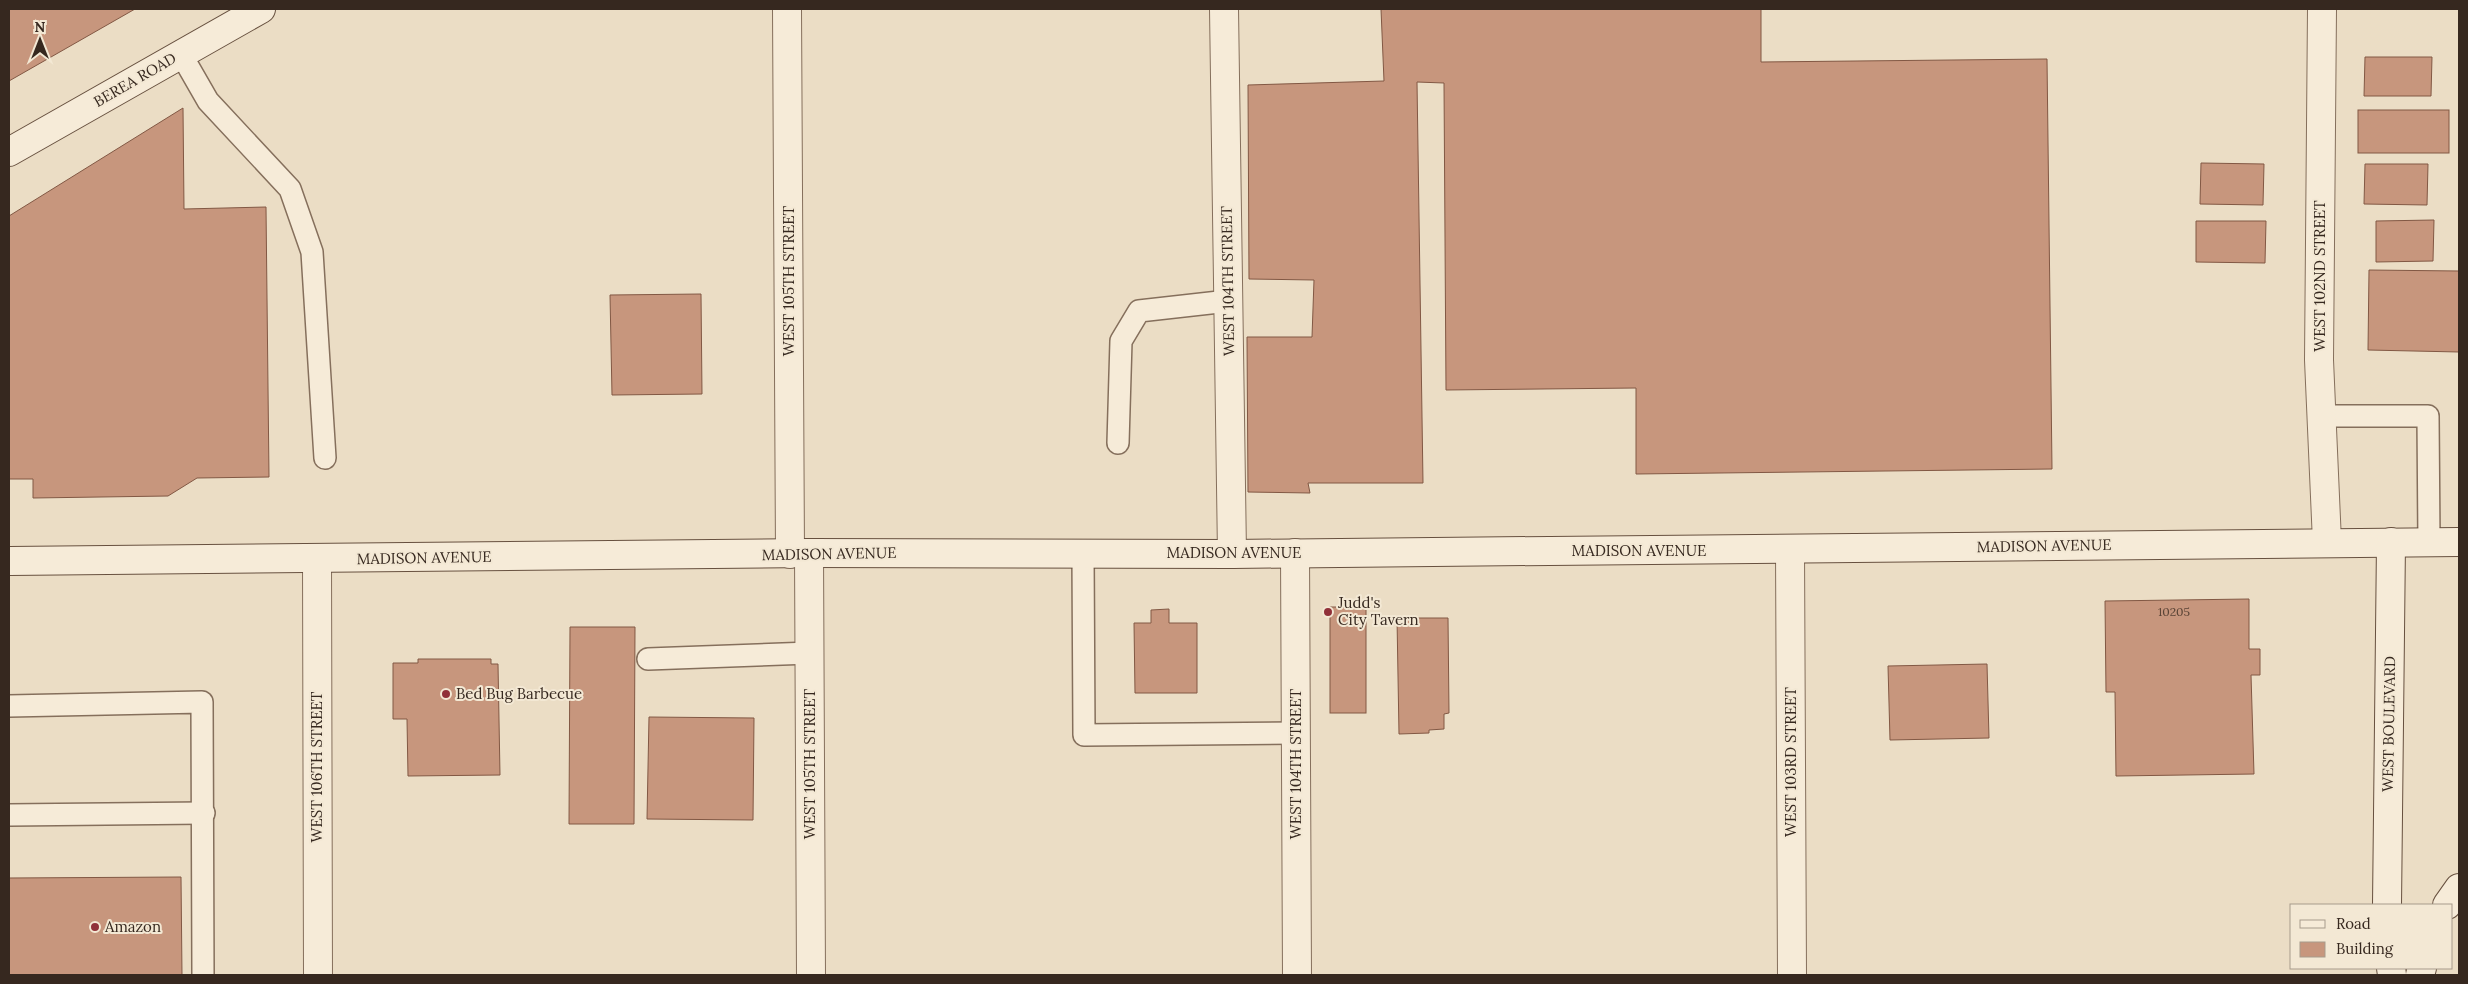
<svg xmlns="http://www.w3.org/2000/svg" width="2468" height="984" viewBox="0 0 2468 984" font-family="Lora,serif">
<style>
.building{fill:#c7967d;stroke:#825844}
.lines{fill:none;stroke-linecap:round;stroke-linejoin:round}
.lane-casing{stroke:#856f5c;stroke-width:24}
.street-casing{stroke:#856f5c;stroke-width:30}
.secondary-casing{stroke:#67503f;stroke-width:30}
.lane{stroke:#f6ebd8;stroke-width:21}
.street{stroke:#f6ebd8;stroke-width:28}
.secondary{stroke:#f6ebd8;stroke-width:28}
.poi-dot{fill:#903038;stroke:#f3e8d4;stroke-width:2}
.labels{text-anchor:middle;stroke-width:4;stroke-linejoin:round;paint-order:stroke}
.number-label{font-size:12px;fill:#5a4436}
.street-label{font-size:15px;fill:#36281f;stroke:#f3e8d4}
.poi-label{font-size:15px;fill:#36281f;stroke:#f3e8d4;text-anchor:start}
</style>
<rect width="100%" height="100%" fill="#ebddc5"/>
<g class="building">
<path d="M9,9H135L9,81Z"/>
<path d="M1381,9H1761V62L2047,59L2052,469L1636,474V388L1446,390L1444,83L1417,82L1423,483H1308L1310,493L1248,492L1247,337H1312L1314,280L1249,279L1248,85L1384,81Z"/>
<path d="M2365,57H2432L2431,96H2364Z"/>
<path d="M183,108L184,209L266,207L269,477L197,478L168,496L33,498V479H9V216Z"/>
<rect x="2358" y="110" width="91" height="43"/>
<path d="M2201,163L2264,164L2263,205L2200,204Z"/>
<path d="M2365,164H2428L2427,205L2364,204Z"/>
<path d="M2434,220L2433,261L2376,262V221Z"/>
<path d="M2196,221H2266L2265,263L2196,262Z"/>
<path d="M2369,270L2459,271V352L2368,350Z"/>
<path d="M701,294L702,394L612,395L610,295Z"/>
<path d="M2249,599V649H2260V675H2251L2254,774L2116,776L2115,692H2106L2105,601Z"/>
<rect x="1330" y="607" width="36" height="106"/>
<path d="M1169,609V623H1197V693H1135L1134,623H1151V610Z"/>
<path d="M1397,618H1448L1449,713L1444,714V729L1429,730V733L1399,734Z"/>
<path d="M570,627H635L634,824H569Z"/>
<path d="M418,659H491V664H498L500,775L408,776L407,719H393V663H418Z"/>
<path d="M1987,664L1989,738L1890,740L1888,666Z"/>
<path d="M649,717L754,718L753,820L647,819Z"/>
<path d="M181,877L182,975H9V878Z"/>
</g>
<g class="lines">
<defs>
<g id="lane">
<path d="M181,54L208,101L290,189L312,252L325,458"/>
<path d="M2322,416H2428L2429,542"/>
<path d="M1118,443L1121,341L1139,311L1228,301"/>
<path d="M1083,554L1084,735L1296,733"/>
<path d="M648,659L810,653"/>
<path d="M9,706L202,702L203,975"/>
<path d="M9,815L204,813"/>
</g>
<g id="street">
<path d="M787,9L790,554"/>
<path d="M1224,9L1232,554"/>
<path d="M2322,9L2319,360L2327,542"/>
<path d="M1790,550L1792,975"/>
<path d="M809,553L811,975"/>
<path d="M1295,553L1297,975"/>
<path d="M317,559L318,975"/>
</g>
<g id="secondary">
<path d="M9,152L261,9"/>
<path d="M9,561L809,553L1232,554L2459,542"/>
<path d="M2387,905L2391,542"/>
<path d="M2447,905L2459,888"/>
<path d="M2391,968L2392,975"/>
<path d="M2420,975L2422,968"/>
</g>
</defs>
<use href="#lane" class="lane-casing"/>
<use href="#street" class="street-casing"/>
<use href="#secondary" class="secondary-casing"/>
<use href="#lane" class="lane"/>
<use href="#street" class="street"/>
<use href="#secondary" class="secondary"/>
</g>
<g class="poi-dot">
<circle cx="1328" cy="612" r="5"/>
<circle cx="446" cy="694" r="5"/>
<circle cx="95" cy="927" r="5"/>
</g>
<g class="labels">
<g class="number-label">
<text x="2174" y="616">10205</text>
</g>
<g class="street-label">
<text transform="translate(135 80) rotate(-30)" y="5">BEREA ROAD</text>
<text transform="translate(2320 276) rotate(-90)" y="5">WEST 102ND STREET</text>
<text transform="translate(789 281) rotate(-90)" y="5">WEST 105TH STREET</text>
<text transform="translate(1228 281) rotate(-91)" y="5">WEST 104TH STREET</text>
<text transform="translate(2044 546) rotate(-1)" y="5">MADISON AVENUE</text>
<text x="1639" y="556">MADISON AVENUE</text>
<text x="1234" y="558">MADISON AVENUE</text>
<text transform="translate(829 554) rotate(-1)" y="5">MADISON AVENUE</text>
<text transform="translate(424 558) rotate(-1)" y="5">MADISON AVENUE</text>
<text transform="translate(2389 724) rotate(-89)" y="5">WEST BOULEVARD</text>
<text transform="translate(1791 762) rotate(-90)" y="5">WEST 103RD STREET</text>
<text transform="translate(810 764) rotate(-90)" y="5">WEST 105TH STREET</text>
<text transform="translate(1296 764) rotate(-90)" y="5">WEST 104TH STREET</text>
<text transform="translate(317 767) rotate(-90)" y="5">WEST 106TH STREET</text>
</g>
<g class="poi-label">
<text x="1338" y="608">Judd's<tspan x="1338" dy="17">City Tavern</tspan></text>
<text x="456" y="699">Bed Bug Barbecue</text>
<text x="105" y="932">Amazon</text>
</g>
</g>
<rect width="2468" height="984" fill="none" stroke="#36281f" stroke-width="20"/>
<rect x="2290" y="904" width="162" height="65" fill="#f3e8d4" stroke="#a79b8c"/>
<rect x="2300" y="920" width="25" height="8" fill="#f6ebd8" stroke="#a79b8c"/>
<text x="2336" y="929" font-size="15" fill="#36281f">Road</text>
<rect x="2300" y="942" width="25" height="15" fill="#c7967d" stroke="#a79b8c"/>
<text x="2336" y="954" font-size="15" fill="#36281f">Building</text>
<g transform="translate(40 40)" stroke="#f3e8d4" stroke-width="4" paint-order="stroke">
<path d="M0-4L9 19L0 12L-9 19Z" fill="#36281f"/>
<text y="-8" font-size="14" font-weight="bold" text-anchor="middle" fill="#36281f">N</text>
</g>
</svg>
